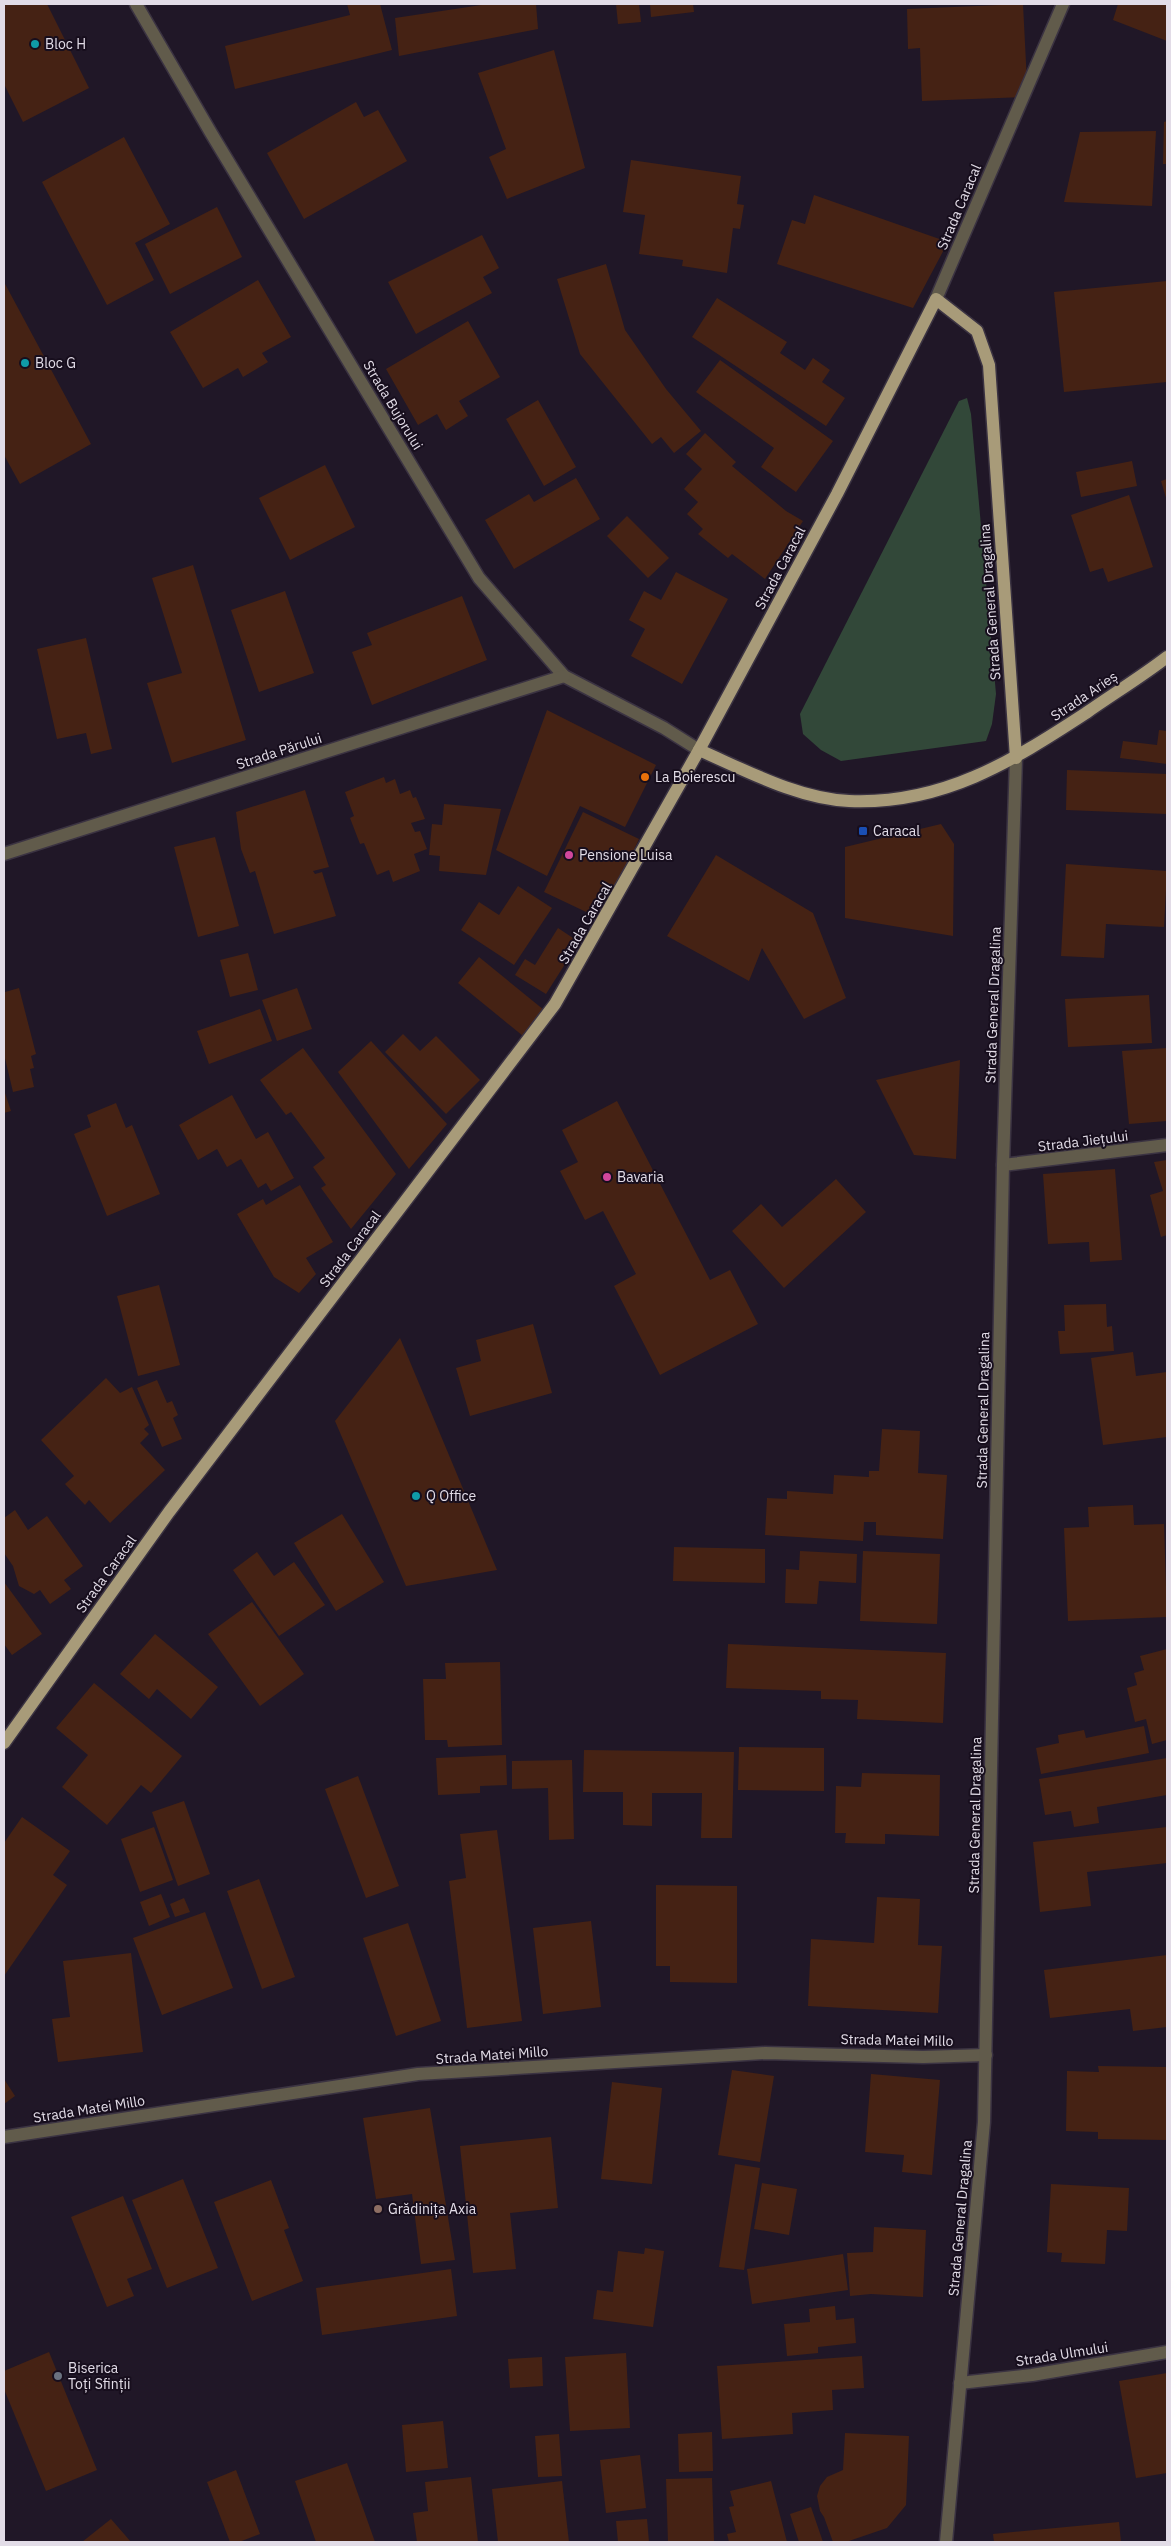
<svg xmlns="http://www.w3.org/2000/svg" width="1171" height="2546" viewBox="0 0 1171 2546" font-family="'IBM Plex Sans',sans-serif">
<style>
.green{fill:#324839}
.building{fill:#452214}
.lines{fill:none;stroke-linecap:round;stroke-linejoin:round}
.minor-casing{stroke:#3b3342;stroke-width:15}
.major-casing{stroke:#3b3342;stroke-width:15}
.minor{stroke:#615b4b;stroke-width:12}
.major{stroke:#a89b79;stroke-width:12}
.culture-dot{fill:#0f9aa8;stroke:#170e1d;stroke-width:2}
.food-dot{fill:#e8710a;stroke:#170e1d;stroke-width:2}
.transit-dot{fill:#1a4fb4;stroke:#170e1d;stroke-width:2}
.hotel-dot{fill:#d1479c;stroke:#170e1d;stroke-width:2}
.education-dot{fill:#8d6e63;stroke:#170e1d;stroke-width:2}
.worship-dot{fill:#6b7280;stroke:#170e1d;stroke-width:2}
.labels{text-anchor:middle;stroke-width:4;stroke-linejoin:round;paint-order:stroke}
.poi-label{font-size:14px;fill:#e2dce7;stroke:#170e1d;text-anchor:start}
.street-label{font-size:14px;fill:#e2dce7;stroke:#170e1d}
</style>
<rect width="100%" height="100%" fill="#201727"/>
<path class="green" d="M967,398L971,414L996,694L992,724L986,741L841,761L821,750L803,734L800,714L959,401Z"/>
<g class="building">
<path d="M4,4H47L89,88L23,122L4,84Z"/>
<path d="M347,4H380L392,50L235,89L225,46L350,15Z"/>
<path d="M488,4H536L538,29L399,56L395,18Z"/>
<path d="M616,4H639L641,22L618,24Z"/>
<path d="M650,4H693L694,12L651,17Z"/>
<path d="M1023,4L1027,83L1021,84L1022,97L922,101L920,48L908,49L907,9Z"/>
<path d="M1118,4H1167V41L1113,20Z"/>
<path d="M554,50L585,168L507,199L489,157L506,149L478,73Z"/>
<path d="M356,102L364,117L378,110L407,161L304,219L267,153Z"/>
<path d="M1167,121V164H1163L1164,122Z"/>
<path d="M1156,131L1152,206L1064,202L1080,132Z"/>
<path d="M124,137L170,224L135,243L154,280L107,305L42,182Z"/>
<path d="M631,160L741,176L737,204L744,205L740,229L733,228L727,273L682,266L683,260L639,254L645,215L623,212Z"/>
<path d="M814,195L948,242L913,308L777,264L792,220L805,224Z"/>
<path d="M217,207L242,257L170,294L145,244Z"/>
<path d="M482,235L499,268L483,277L492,293L416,334L388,282Z"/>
<path d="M606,264L625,330L666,389L701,431L674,453L661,437L652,444L580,354L557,279Z"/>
<path d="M258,280L291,337L262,353L268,362L243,377L238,368L203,388L170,332Z"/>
<path d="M1167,281V382L1064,392L1054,292Z"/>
<path d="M4,282L91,444L20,484L4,455Z"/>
<path d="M717,298L787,342L780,353L805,370L813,358L830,370L822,382L845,398L826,426L692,337Z"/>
<path d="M468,321L500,377L459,401L468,416L446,430L437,414L418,425L386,369Z"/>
<path d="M720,360L833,441L796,492L761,467L774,448L696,392Z"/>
<path d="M538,400L576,467L544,486L506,419Z"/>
<path d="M705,433L736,462L732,466L786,511L803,521L765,579L732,554L728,558L698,534L703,529L687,514L698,502L684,489L702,469L686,454Z"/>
<path d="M1132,461L1137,486L1081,497L1076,472Z"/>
<path d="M325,465L355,527L290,560L259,498Z"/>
<path d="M576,478L600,519L514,569L485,520L529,494L534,502Z"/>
<path d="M1167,479V501L1161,481Z"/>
<path d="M1129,495L1153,567L1108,582L1103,568L1090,572L1071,515Z"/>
<path d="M627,516L669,558L648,578L607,536Z"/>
<path d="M193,565L246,740L172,763L147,683L182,673L152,578Z"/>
<path d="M676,572L728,599L682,684L631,656L645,629L629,620L644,591L661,600Z"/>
<path d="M285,591L314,673L259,692L231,610Z"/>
<path d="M462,596L487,660L372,705L352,652L372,645L367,633Z"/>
<path d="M86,638L112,749L91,754L86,733L57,739L37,649Z"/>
<path d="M547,710L656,765L625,827L580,806L547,876L496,850Z"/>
<path d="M1159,730L1167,731V764L1120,758L1123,741L1157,745Z"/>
<path d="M1067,770L1167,774V814L1066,810Z"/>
<path d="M384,777L386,783L395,779L400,794L410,790L413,798L416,797L425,819L411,823L415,832L420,831L427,849L414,854L420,871L393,882L389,870L377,875L364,843L360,844L350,818L354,816L345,792Z"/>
<path d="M305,790L329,867L313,871L315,874L322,872L336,916L274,934L255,871L250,873L241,849L236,812Z"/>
<path d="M444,804L501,809L486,875L439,871L440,856L429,855L432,824L442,825Z"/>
<path d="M583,812L639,839L601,919L544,892Z"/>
<path d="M941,824L954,844L953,936L845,918V847Z"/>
<path d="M215,837L239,926L198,937L174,847Z"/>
<path d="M716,855L813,913L846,998L804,1019L762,948L749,981L667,936Z"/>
<path d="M1066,864L1167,871L1164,927L1106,924L1104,958L1061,956Z"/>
<path d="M518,886L552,908L514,965L461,930L479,902L499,915Z"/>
<path d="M558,928L579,942L546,994L515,975L525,959L535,965Z"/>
<path d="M248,953L258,990L230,997L220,960Z"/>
<path d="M479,957L544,1010L523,1036L458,983Z"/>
<path d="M4,988L5,992L19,988L36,1054L31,1056L34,1068L30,1069L34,1087L13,1092L4,1054Z"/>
<path d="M297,988L312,1029L277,1041L262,1000Z"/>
<path d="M1149,995L1152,1043L1068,1047L1065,999Z"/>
<path d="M260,1009L272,1041L209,1064L197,1031Z"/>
<path d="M403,1034L420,1051L436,1036L480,1080L446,1114L385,1052Z"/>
<path d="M371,1041L447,1124L409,1169L338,1072Z"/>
<path d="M303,1048L396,1174L351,1229L321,1188L326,1185L313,1167L325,1158L291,1112L286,1115L260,1080Z"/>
<path d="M1167,1048V1121L1129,1124L1122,1051Z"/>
<path d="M960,1060L956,1159L914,1155L876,1080Z"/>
<path d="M4,1090L11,1111L4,1113Z"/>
<path d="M232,1095L256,1139L268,1132L294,1178L271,1191L266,1183L258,1188L241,1159L227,1167L217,1149L198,1160L179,1125Z"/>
<path d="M617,1101L710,1280L730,1270L758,1324L660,1375L614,1286L636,1274L603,1211L585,1220L560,1171L578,1162L562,1130Z"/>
<path d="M116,1103L126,1128L132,1125L160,1194L107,1216L74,1134L91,1127L87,1115Z"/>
<path d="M1167,1160V1235L1161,1237L1150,1195L1163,1191L1154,1162Z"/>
<path d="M1115,1169L1122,1260L1090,1262L1089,1242L1048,1244L1043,1174Z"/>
<path d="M836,1179L866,1212L784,1288L732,1231L761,1204L782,1227Z"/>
<path d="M300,1185L333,1242L306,1258L316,1274L299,1293L274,1277L237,1214L263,1199L266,1205Z"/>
<path d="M159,1285L180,1365L138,1376L117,1296Z"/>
<path d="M1106,1304L1107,1327L1112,1326L1114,1351L1060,1354L1058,1331H1065L1064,1305Z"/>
<path d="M533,1324L552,1393L470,1416L456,1368L481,1361L476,1340Z"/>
<path d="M400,1338L497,1570L406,1586L335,1421Z"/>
<path d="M1133,1352L1136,1376L1167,1372V1437L1103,1445L1091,1358Z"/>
<path d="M106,1378L120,1393L132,1387L149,1425L144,1429L149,1434L140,1443L165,1470L110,1523L89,1500L85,1505L65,1484L74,1476L41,1440Z"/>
<path d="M157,1380L167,1403L172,1401L178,1415L173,1418L182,1439L162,1447L137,1388Z"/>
<path d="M882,1429L920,1431L918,1473L947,1475L943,1539L876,1535V1522H864L863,1541L765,1535L767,1498L787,1499V1491L833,1494L834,1475L869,1477V1471H879Z"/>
<path d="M1133,1505L1134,1525L1164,1524L1167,1617L1068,1621L1064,1528L1089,1527L1088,1507Z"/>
<path d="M15,1510L28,1530L47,1516L83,1566L64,1580L71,1589L50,1604L40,1590L34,1594L19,1586L13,1566L4,1553V1518Z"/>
<path d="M342,1514L384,1582L336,1611L294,1543Z"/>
<path d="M674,1547L765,1549V1583L673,1581Z"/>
<path d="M800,1551L857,1554L856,1583L819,1581L817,1604L785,1603L786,1569L799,1570Z"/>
<path d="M863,1551L940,1554L937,1624L860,1621Z"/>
<path d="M257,1552L274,1576L294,1562L325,1605L279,1636L233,1570Z"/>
<path d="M4,1582L42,1634L12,1655L4,1644Z"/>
<path d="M252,1602L304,1674L260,1706L208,1634Z"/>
<path d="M155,1634L218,1687L191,1719L157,1689L149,1699L120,1674Z"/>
<path d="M728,1644L946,1653L943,1723L857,1719L858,1700L821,1699V1691L726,1688Z"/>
<path d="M1167,1649V1740L1152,1744L1146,1719L1135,1722L1127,1688L1137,1685L1134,1673L1144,1670L1140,1656Z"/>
<path d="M500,1662L502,1745L448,1747L447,1740H425L423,1679H446L445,1663Z"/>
<path d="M94,1683L182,1756L151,1793L141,1785L107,1825L62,1787L88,1755L56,1728Z"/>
<path d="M1144,1726L1149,1753L1041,1774L1036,1748L1059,1743L1058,1735L1084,1730L1086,1738Z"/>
<path d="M739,1747L824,1748V1791L738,1790Z"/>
<path d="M584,1750L734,1752L732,1838H701L702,1793H652V1826L623,1825V1792H583Z"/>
<path d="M506,1755L507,1785L480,1786V1793L438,1795L436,1758Z"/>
<path d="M1167,1758V1795L1097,1807L1099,1823L1074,1827L1071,1811L1045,1815L1039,1779Z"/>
<path d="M572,1760L574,1839L549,1840L548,1788L512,1789V1761Z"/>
<path d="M862,1773L940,1775L939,1836L885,1834V1844L845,1843L846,1833H835L836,1786L861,1787Z"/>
<path d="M358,1776L399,1886L366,1898L325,1789Z"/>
<path d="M184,1801L210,1874L178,1886L152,1812Z"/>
<path d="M22,1817L70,1851L53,1875L67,1885L4,1976V1843Z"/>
<path d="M154,1827L173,1880L140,1892L121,1839Z"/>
<path d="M1167,1827V1863L1087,1872L1091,1906L1040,1912L1033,1842Z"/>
<path d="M497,1830L522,2021L467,2028L449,1881L466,1878L460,1834Z"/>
<path d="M259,1879L295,1977L262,1989L227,1891Z"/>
<path d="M656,1885L737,1886V1983L670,1982V1966H656Z"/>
<path d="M161,1894L170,1917L149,1926L140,1902Z"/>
<path d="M877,1897L920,1899L918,1945L942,1946L938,2013L808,2006L811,1939L874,1943Z"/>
<path d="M184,1898L190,1912L175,1917L170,1904Z"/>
<path d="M205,1912L233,1988L162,2015L133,1938Z"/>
<path d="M591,1921L601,2007L543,2014L533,1928Z"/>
<path d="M408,1923L441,2021L396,2036L363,1938Z"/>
<path d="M131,1953L143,2052L58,2062L52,2019L70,2017L63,1961Z"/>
<path d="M1167,1955V2027L1133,2031L1130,2009L1050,2018L1044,1970Z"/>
<path d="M1098,2066L1167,2067V2140L1098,2139V2132L1066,2131L1067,2071L1099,2072Z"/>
<path d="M732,2070L774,2076L760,2162L718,2155Z"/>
<path d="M871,2074L940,2080L932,2175L902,2172L904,2155L865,2152Z"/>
<path d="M4,2079L15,2096L4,2104Z"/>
<path d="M612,2082L662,2088L652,2184L601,2179Z"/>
<path d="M430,2108L455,2260L421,2264L412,2194L376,2199L363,2118Z"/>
<path d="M551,2137L558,2208L510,2213L516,2269L473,2273L460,2146Z"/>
<path d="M735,2164L760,2168L744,2270L719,2267Z"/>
<path d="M183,2179L218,2268L167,2288L132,2200Z"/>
<path d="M271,2180L289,2228L284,2230L303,2281L252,2301L214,2202Z"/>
<path d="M762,2183L797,2189L789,2235L754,2229Z"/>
<path d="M1051,2184L1129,2188L1127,2231L1107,2230L1105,2264L1061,2262L1062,2253L1047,2252Z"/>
<path d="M123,2196L152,2269L127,2279L134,2296L107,2307L71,2217Z"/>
<path d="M874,2227L926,2230L923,2297L871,2294L850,2296L847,2253L873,2252Z"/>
<path d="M645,2248L664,2251L653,2327L593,2319L597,2290L613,2292L618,2251L644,2254Z"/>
<path d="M843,2254L848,2290L752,2304L747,2269Z"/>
<path d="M451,2269L457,2316L322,2335L316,2288Z"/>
<path d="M835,2306L836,2320L854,2318L856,2343L818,2347V2353L787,2356L784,2324L810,2322L809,2309Z"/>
<path d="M49,2352L97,2470L46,2491L4,2389V2371Z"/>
<path d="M626,2353L630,2428L570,2431L565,2357Z"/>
<path d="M862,2356L864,2388L832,2390L833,2410L792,2413L793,2434L722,2439L717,2366Z"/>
<path d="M542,2357L543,2386L510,2388L508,2359Z"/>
<path d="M1167,2373V2473L1136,2478L1119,2381Z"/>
<path d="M443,2421L448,2468L406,2472L402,2425Z"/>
<path d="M712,2432L713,2471L679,2472L678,2434Z"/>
<path d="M845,2433L909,2436L906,2505L887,2528L846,2542H833L824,2517L820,2511L817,2496L820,2486L827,2477L843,2470Z"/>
<path d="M559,2434L562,2476L538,2477L535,2436Z"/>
<path d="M640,2455L646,2508L606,2513L600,2460Z"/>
<path d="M347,2463L375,2542H316L295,2481Z"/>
<path d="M236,2470L260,2534L239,2542H230L207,2482Z"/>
<path d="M471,2477L478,2542H417L413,2513L428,2511L425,2482Z"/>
<path d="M712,2478L714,2542H668L666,2479Z"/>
<path d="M562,2481L569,2542H498L492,2489Z"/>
<path d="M771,2481L787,2542H729L727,2534L736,2532L729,2507L734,2506L730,2491Z"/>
<path d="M811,2507L823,2542H799L790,2514Z"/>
<path d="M111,2519L131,2542H82Z"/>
<path d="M647,2519L649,2542H618L616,2521Z"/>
<path d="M1119,2522L1121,2542H994L993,2534Z"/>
</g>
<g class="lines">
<defs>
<g id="minor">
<path d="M136,4L211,133L479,578L564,676L664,728L699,750"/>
<path d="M936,299L1063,4"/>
<path d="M4,854L564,676"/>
<path d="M1003,1165L1167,1145"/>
<path d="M4,2137L418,2074L765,2053L923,2057L986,2055"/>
<path d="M960,2383L1032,2375L1167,2352"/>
<path d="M946,2542L984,2122L1003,1165L1016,758"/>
</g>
<g id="major">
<path d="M699,750C745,770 798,799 849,801C942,805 1011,762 1086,713C1113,694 1141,677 1167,657"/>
<path d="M4,1743L169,1512L555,1004L699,750L837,494L936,299L977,331L989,365L1016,758"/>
</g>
</defs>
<use href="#minor" class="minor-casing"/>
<use href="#major" class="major-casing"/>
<use href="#minor" class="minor"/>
<use href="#major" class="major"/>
</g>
<g class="culture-dot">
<circle cx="35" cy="44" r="5"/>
<circle cx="25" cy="363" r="5"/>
<circle cx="416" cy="1496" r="5"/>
</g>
<circle class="food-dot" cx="645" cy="777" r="5"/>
<rect class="transit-dot" x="858" y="826" width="10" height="10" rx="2.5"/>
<g class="hotel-dot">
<circle cx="569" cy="855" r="5"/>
<circle cx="607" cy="1177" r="5"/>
</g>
<circle class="education-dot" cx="378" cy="2209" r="5"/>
<circle class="worship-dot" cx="58" cy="2376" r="5"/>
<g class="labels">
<g class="poi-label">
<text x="45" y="49">Bloc H</text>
<text x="35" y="368">Bloc G</text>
<text x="655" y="782">La Boierescu</text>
<text x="873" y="836">Caracal</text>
<text x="579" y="860">Pensione Luisa</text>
<text x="617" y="1182">Bavaria</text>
<text x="426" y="1501">Q Office</text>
<text x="388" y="2214">Grădinița Axia</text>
<text x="68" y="2373">Biserica<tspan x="68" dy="16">Toți Sfinții</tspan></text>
</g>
<g class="street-label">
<text transform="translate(959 207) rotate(-67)" y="5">Strada Caracal</text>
<text transform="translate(393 405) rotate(59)" y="5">Strada Bujorului</text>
<text transform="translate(780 568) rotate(-62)" y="5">Strada Caracal</text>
<text transform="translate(990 602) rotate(-94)" y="5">Strada General Dragalina</text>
<text transform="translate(1084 696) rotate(-34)" y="5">Strada Arieș</text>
<text transform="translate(279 751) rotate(-18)" y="5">Strada Părului</text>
<text transform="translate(585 923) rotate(-60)" y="5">Strada Caracal</text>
<text transform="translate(993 1005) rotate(-88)" y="5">Strada General Dragalina</text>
<text transform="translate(1083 1141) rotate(-7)" y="5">Strada Jiețului</text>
<text transform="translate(350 1249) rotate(-53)" y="5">Strada Caracal</text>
<text transform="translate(983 1410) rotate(-89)" y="5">Strada General Dragalina</text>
<text transform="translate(106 1574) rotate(-54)" y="5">Strada Caracal</text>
<text transform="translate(975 1815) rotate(-89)" y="5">Strada General Dragalina</text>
<text transform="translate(897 2040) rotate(1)" y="5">Strada Matei Millo</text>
<text transform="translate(492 2055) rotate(-4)" y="5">Strada Matei Millo</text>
<text transform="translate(89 2109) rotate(-9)" y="5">Strada Matei Millo</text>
<text transform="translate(960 2218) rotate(-85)" y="5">Strada General Dragalina</text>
<text transform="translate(1062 2354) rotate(-9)" y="5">Strada Ulmului</text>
</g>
</g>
<rect width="1171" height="2546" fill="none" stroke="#e2dce7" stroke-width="10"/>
</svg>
